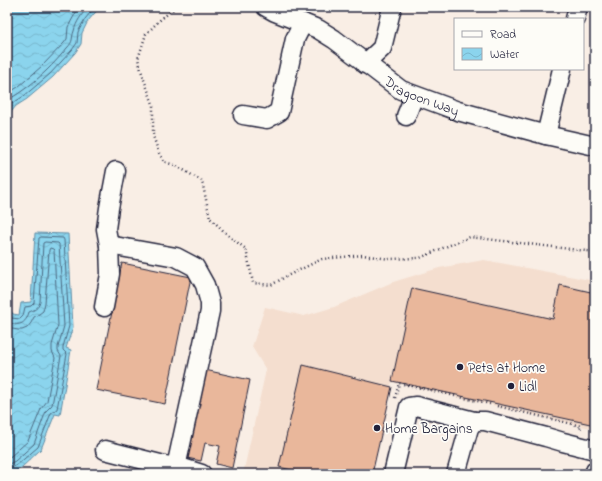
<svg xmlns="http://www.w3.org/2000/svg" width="602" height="481" viewBox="0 0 602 481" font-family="'Indie Flower',sans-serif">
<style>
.built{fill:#f4decf}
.water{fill:url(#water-waves);stroke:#618da6}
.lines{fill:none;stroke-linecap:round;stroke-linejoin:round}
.shore{stroke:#4c6982;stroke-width:1}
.building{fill:#e9b79b;stroke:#22223b}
.minor-casing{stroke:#22223b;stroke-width:21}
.path{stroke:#22223b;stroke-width:2.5;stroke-dasharray:1 3;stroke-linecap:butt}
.minor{stroke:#fdfcf7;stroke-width:18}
.poi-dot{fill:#22223b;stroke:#fdfcf7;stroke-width:1.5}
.labels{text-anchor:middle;stroke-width:3.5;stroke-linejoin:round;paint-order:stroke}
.street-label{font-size:14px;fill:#22223b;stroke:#fdfcf7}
.poi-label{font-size:14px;fill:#22223b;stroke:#fdfcf7;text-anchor:start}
</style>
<defs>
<pattern id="water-waves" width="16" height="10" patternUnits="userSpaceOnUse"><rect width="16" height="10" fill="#8bd4ed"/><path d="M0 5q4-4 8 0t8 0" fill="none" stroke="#78b6cc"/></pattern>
</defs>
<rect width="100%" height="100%" fill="#f9eee5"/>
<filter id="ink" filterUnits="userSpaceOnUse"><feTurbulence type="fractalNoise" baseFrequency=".025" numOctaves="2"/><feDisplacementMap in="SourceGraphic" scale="8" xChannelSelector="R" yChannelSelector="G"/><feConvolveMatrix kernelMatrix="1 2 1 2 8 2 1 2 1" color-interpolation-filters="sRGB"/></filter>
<g filter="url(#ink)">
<path class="built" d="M484,260L595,281V429L392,382L370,474H243L266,370L252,347L265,307L304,316L334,307L393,282L439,268Z"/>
<g class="water">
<path d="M8,7H100L88,21L82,33L81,44L75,53L53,77L27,99L16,106L7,117Z"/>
<path d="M35,233L68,234L73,327L66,348L71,350L60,415L55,414L41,449L20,469L7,474V296L10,300V310L13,314L19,315L21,303L31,302Z"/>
</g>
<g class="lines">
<g class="shore">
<path d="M7,94L18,87L42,66L64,43L67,39L68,27L75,14L80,7"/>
<path d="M7,102C11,97 17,95 22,91C39,79 54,64 67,48C74,41 71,39 74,31C76,22 82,14 88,7"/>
<path d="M7,110L13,103L24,96L50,74L72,50L77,43L78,32L85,19L95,7"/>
<path d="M7,313L11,318L20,319L23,316L25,307L31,306L34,303L39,238L41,237L63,238L64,240L69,326L63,347V350L67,354L57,409L51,413L38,447L17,465L9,469L8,474"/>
<path d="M7,321C18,328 26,324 29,312C34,310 38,309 40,302L43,243L45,242L58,243L59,244L64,326L58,347V351L61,356L52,405L46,411L34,444L15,461L7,465"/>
<path d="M7,328L18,330H22L27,328L31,323L34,317L39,314L43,311L45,303L49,250L50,248L53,249L54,250L58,325L52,345V351L55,358L47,401L41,409L28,441L11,456L7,458"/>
</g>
</g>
<g class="building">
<path d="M122,263L191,277L165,404L96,390Z"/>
<path d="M560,285L595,293V425L392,381L412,288L553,319Z"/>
<path d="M303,365L392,387L372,474H308L279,467Z"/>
<path d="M205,370L250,380L232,468L216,464L220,446L205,443L201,461L187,458Z"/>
</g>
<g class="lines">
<defs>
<g id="minor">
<path id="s1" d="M266,7L275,12L318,29L334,39L401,90L458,111L546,135L595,146"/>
<path d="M575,19L578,7"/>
<path d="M365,64L382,48L392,7"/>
<path d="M243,115L267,119L279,112L295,39L303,23"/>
<path d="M406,116L414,96"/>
<path d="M546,135L562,69"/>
<path d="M109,245L176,257L195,267L205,285L210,303V311L176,467"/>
<path d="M104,307L110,274L109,245L106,229L109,208L116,171"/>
<path d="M105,450L164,465L183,468L202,474"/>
<path d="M393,474L409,407L416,406L474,421"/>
<path d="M456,474L469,428L474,421H485L546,437L563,442L595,450"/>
<path d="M594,474L595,471"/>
</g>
</defs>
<use href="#minor" class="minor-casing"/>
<g class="path">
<path d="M176,7L160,20L146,34L138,59L143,77L153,104V136L159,153L164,162L175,165L202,181L210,218L230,237L246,249L253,283L271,285L287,276L322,259L363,255L389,259L420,258L445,247L470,237L595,252"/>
<path d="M395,398L399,383L490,404"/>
<path d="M497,406L581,426L580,430"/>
</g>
<use href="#minor" class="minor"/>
</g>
</g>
<g class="poi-dot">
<circle cx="460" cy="367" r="4"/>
<circle cx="511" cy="386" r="4"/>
<circle cx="377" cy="428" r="4"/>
</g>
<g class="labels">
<g class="street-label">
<text dy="5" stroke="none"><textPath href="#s1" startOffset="181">Dragoon Way</textPath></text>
</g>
<g class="poi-label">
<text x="468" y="372">Pets at Home</text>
<text x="519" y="391">Lidl</text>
<text x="385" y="433">Home Bargains</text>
</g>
</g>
<rect width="602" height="481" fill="none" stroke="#fdfcf7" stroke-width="24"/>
<rect x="12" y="12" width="578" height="457" fill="none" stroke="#22223b" stroke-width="1.5" filter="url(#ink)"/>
<rect x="454" y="18" width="130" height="52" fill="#fdfcf7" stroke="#a5a5ac"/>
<rect x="462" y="31" width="20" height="6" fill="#fdfcf7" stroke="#a5a5ac"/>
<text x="490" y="38" font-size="12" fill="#22223b">Road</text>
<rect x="462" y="48" width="20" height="12" fill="url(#water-waves)" stroke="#a5a5ac"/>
<text x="490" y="58" font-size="12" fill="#22223b">Water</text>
</svg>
